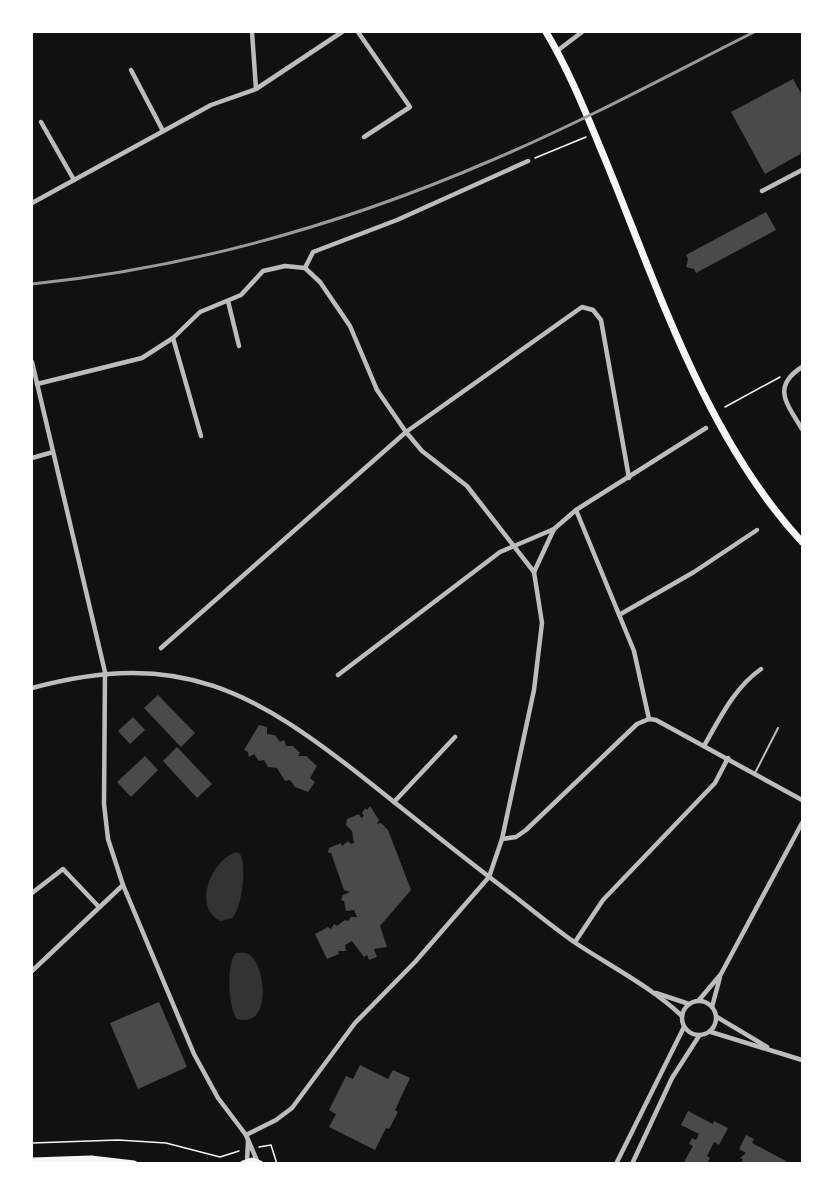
<svg xmlns="http://www.w3.org/2000/svg" width="834" height="1195" viewBox="0 0 834 1195" font-family="Manrope,sans-serif">
<style>
.water{fill:#333}
.building{fill:#4a4a4a}
.lines{fill:none;stroke-linecap:round;stroke-linejoin:round}
.path{stroke:#f5f5f5;stroke-width:1.5}
.service{stroke:#bcbcbc;stroke-width:2}
.minor{stroke:#bcbcbc;stroke-width:4.5}
.secondary{stroke:#f5f5f5;stroke-width:7}
.rail{stroke:#9a9a9a;stroke-width:3}
</style>
<rect width="100%" height="100%" fill="#111"/>
<g class="water">
<path d="M237,852L240,854C247,865 242,909 232,918L221,921C191,908 212,858 237,852Z"/>
<path d="M236,953C241,952 246,952 250,955C266,967 272,1029 237,1019C228,1010 226,961 236,953Z"/>
</g>
<g class="building">
<path d="M793,79L802,95V153L765,174L731,112Z"/>
<path d="M766,212L776,230L696,273L694,269L686,267L688,259L686,255Z"/>
<path d="M158,695L195,733L181,747L144,708Z"/>
<path d="M133,717L145,730L130,744L118,731Z"/>
<path d="M259,725L267,727V734L275,735L280,742L284,740L286,746H293L300,753L298,756H306L317,766L310,778L315,782L308,792L295,787L290,780L285,781L277,768L268,767L264,760L259,761L254,754L249,757L248,752L244,750Z"/>
<path d="M177,747L212,784L197,798L163,761Z"/>
<path d="M145,756L158,770L131,797L117,782Z"/>
<path d="M370,806L379,820L377,824L381,823L388,830L411,890L380,926L387,947L374,949L377,957L369,960L367,955L364,957L352,941L345,945L346,951H338L339,954L327,959L315,934L328,927L331,929L334,924L337,926L345,920L348,921L351,917H357L354,910L346,911L344,901L341,900L343,895L350,892L344,890L331,853H328L329,848L341,843L342,846L348,841L351,844L354,843L352,831L346,825L347,819L359,814L361,818L364,816L362,813L365,808L367,810Z"/>
<path d="M159,1002L187,1067L138,1089L110,1023Z"/>
<path d="M360,1065L388,1079L393,1070L410,1078L395,1110L398,1112L389,1129L386,1128L375,1150L329,1127L336,1114L329,1110L346,1076L353,1079Z"/>
<path d="M688,1111L713,1124L714,1121L728,1128L719,1145L714,1142L707,1156L710,1158L707,1164H683L693,1146L689,1144L692,1138L696,1140L699,1134L681,1125Z"/>
<path d="M746,1135L754,1139L752,1143L786,1161L784,1164H741L743,1159L740,1158L746,1153L739,1149Z"/>
</g>
<g class="lines">
<g class="path">
<path d="M535,158L586,137"/>
<path d="M725,407L780,377"/>
<path d="M32,1143L118,1140L166,1143L220,1157L239,1151"/>
<path d="M259,1147L271,1145L277,1164"/>
</g>
<path class="service" d="M755,773L778,728"/>
<g class="minor">
<path d="M252,32L256,89"/>
<path d="M358,32L410,107L364,137"/>
<path d="M557,51L582,32"/>
<path d="M131,70L163,131"/>
<path d="M41,122L74,180"/>
<path d="M762,191L802,170"/>
<path d="M32,203L211,105L256,89L342,32"/>
<path d="M305,268L313,252L397,220L528,161"/>
<path d="M228,301L239,346"/>
<path d="M173,338L201,436"/>
<path d="M32,362L105,672L104,804L108,839L123,885L194,1054L218,1098L246,1135L258,1163"/>
<path d="M802,367C771,387 787,404 802,429"/>
<path d="M37,384L142,358L173,338L200,312L241,295L263,271L285,266L305,268L320,282L350,326L377,390L406,432L422,451L467,486L534,572L542,623L534,690L502,839L489,877L415,962L355,1023L292,1108L276,1120L246,1135"/>
<path d="M32,458L53,452"/>
<path d="M576,510L634,651L649,719"/>
<path d="M534,572L554,529"/>
<path d="M619,615L694,572L757,530"/>
<path d="M161,648L406,432L582,307L593,310L601,320L629,478"/>
<path d="M338,675L500,552L554,529L576,510L706,428"/>
<path d="M32,688C181,648 254,691 369,782C414,818 459,854 505,889C529,907 552,927 577,944C612,967 651,987 682,1016"/>
<path d="M649,719L656,720L802,800"/>
<path d="M704,746C720,718 734,688 761,669"/>
<path d="M394,802L455,737"/>
<path d="M502,839L516,837L526,830L637,724L649,719"/>
<path d="M32,893L63,869L99,907"/>
<path d="M575,942L603,900L715,783L728,758"/>
<path d="M32,971L123,885"/>
<path d="M656,993L689,1004"/>
<path d="M699,1000L721,974L802,823"/>
<circle cx="699" cy="1018" r="17"/>
<path d="M712,1007L720,977"/>
<path d="M717,1017L767,1047"/>
<path d="M711,1032L802,1060"/>
<path d="M247,1162L248,1141"/>
<path d="M616,1164L684,1027"/>
<path d="M632,1164L672,1078L699,1036"/>
</g>
<g class="secondary">
<path d="M546,32C570,72 587,116 605,159C658,288 706,438 802,542"/>
<path d="M32,1161L91,1159L134,1164"/>
<path d="M243,1164L252,1161L260,1164"/>
</g>
<path class="rail" d="M32,284C189,268 344,224 490,161C580,123 667,76 754,32"/>
</g>
<rect width="834" height="1195" fill="none" stroke="#ffffff" stroke-width="66"/>
</svg>
